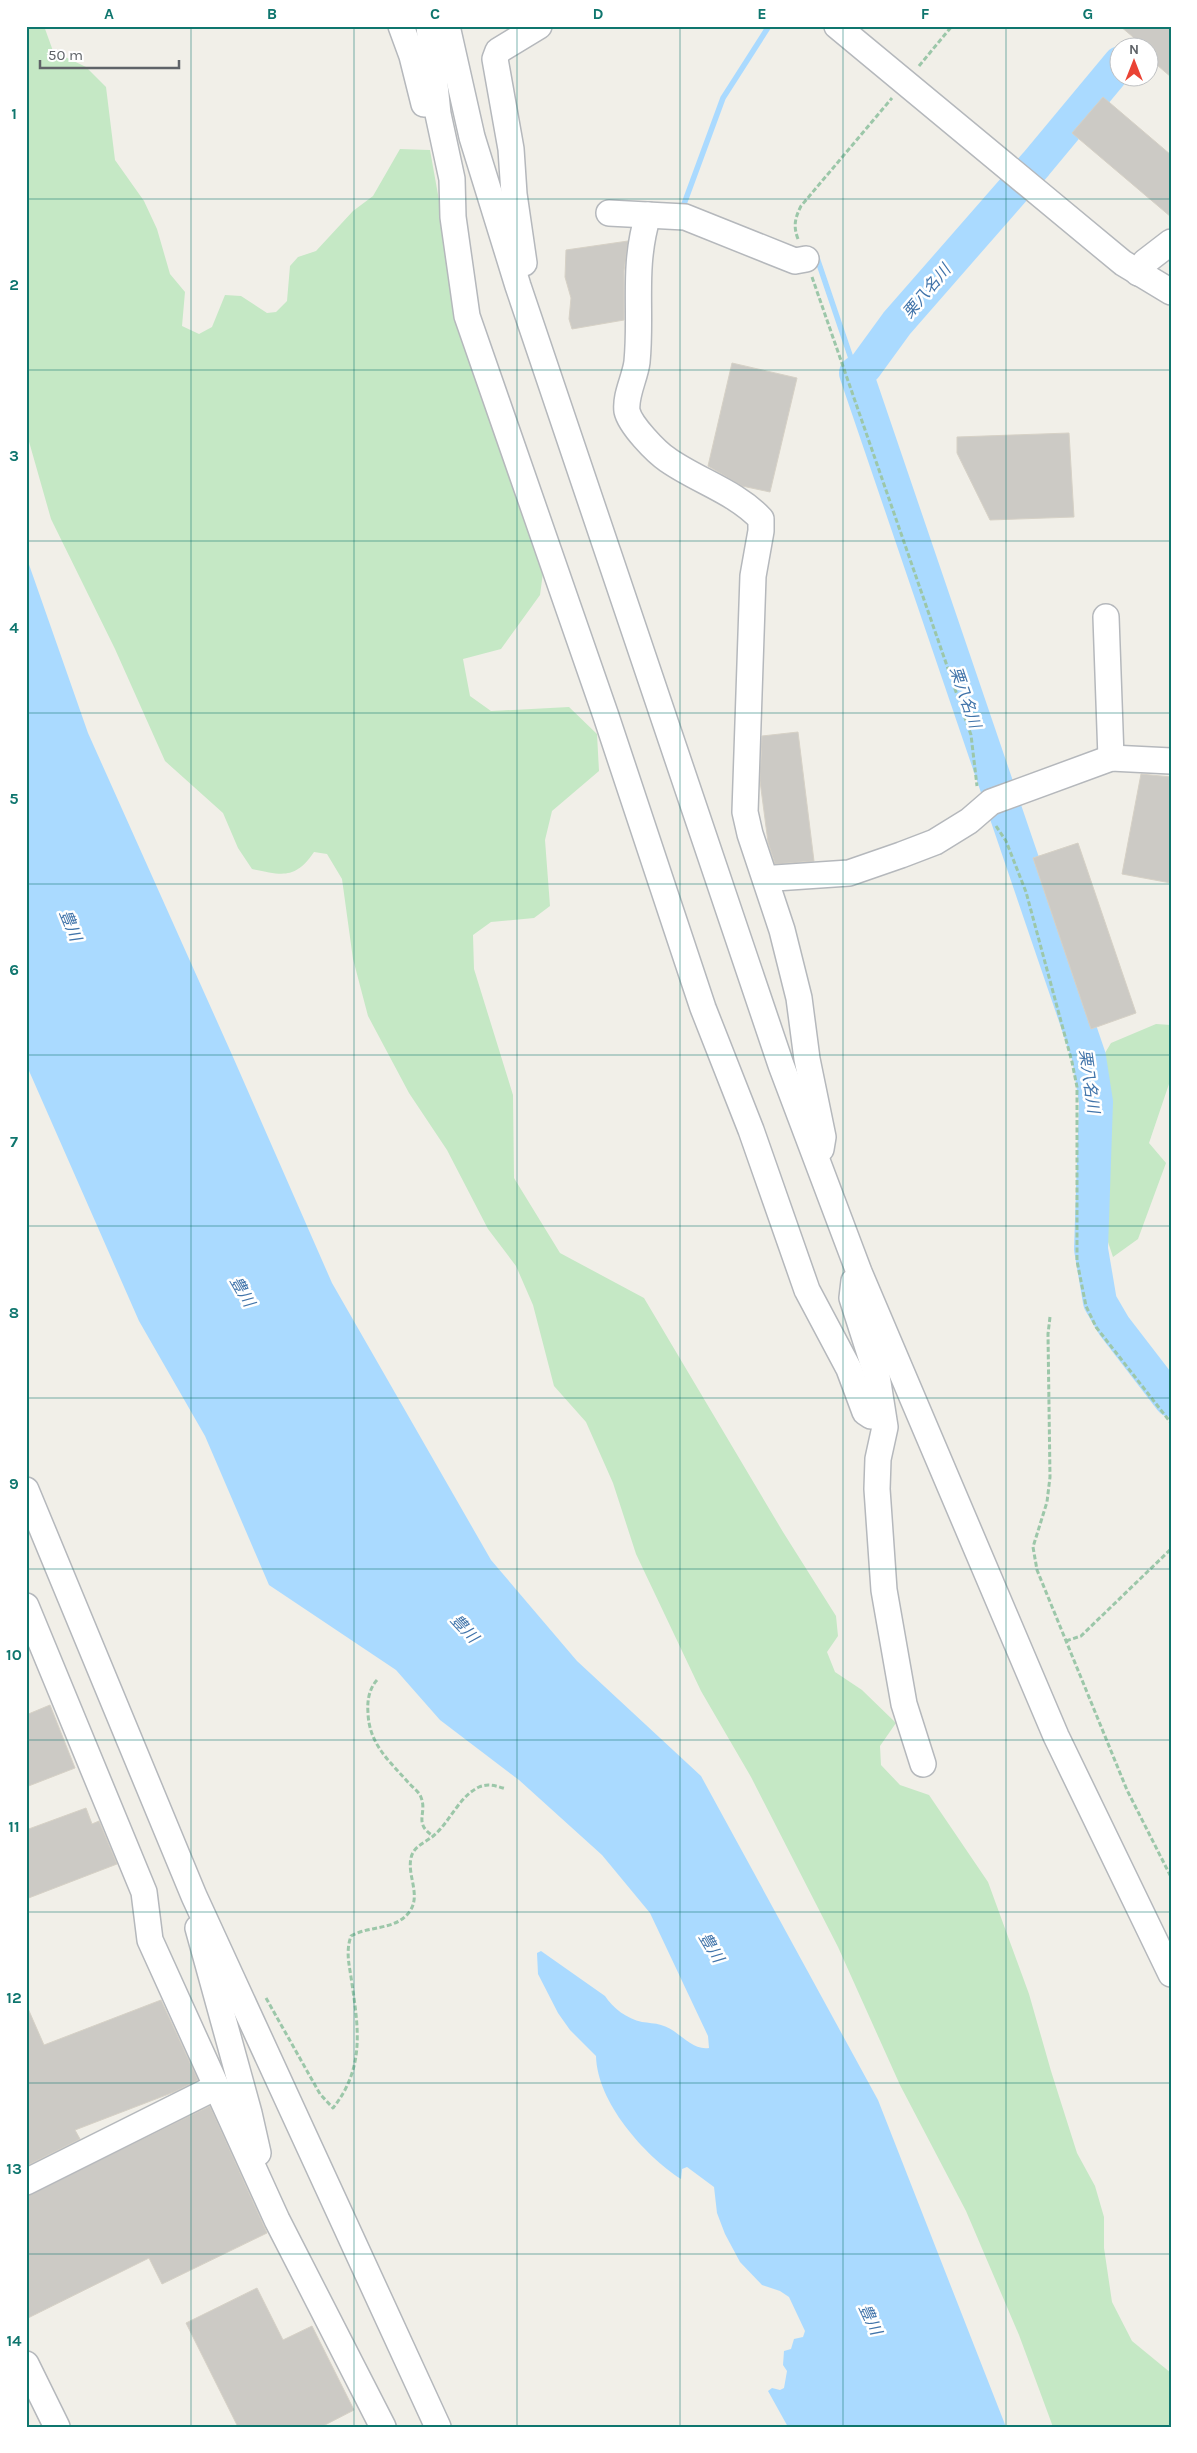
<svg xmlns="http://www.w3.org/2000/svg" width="1197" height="2453" viewBox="0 0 1197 2453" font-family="Karla,'Noto Sans JP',sans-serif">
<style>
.green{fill:#c5e8c5}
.water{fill:#aadaff}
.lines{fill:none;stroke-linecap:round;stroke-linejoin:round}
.stream{stroke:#aadaff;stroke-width:5.5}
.river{stroke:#aadaff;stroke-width:34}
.building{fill:#cccac5;stroke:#d6d1c6}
.minor-casing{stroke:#b5b8bc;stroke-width:28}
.path{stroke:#9cc7a9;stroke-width:3;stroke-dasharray:5 2.5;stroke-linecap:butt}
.minor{stroke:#fff;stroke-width:25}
.grid{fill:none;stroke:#0f766e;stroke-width:1;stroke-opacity:0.55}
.labels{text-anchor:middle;stroke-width:5;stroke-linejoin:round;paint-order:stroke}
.water-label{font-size:16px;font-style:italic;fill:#4174aa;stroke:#fff}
.neatline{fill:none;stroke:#0f766e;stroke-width:2}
.grid-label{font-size:16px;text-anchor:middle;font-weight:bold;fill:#0f766e}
</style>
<rect width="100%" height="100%" fill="#f1efe8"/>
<g class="green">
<path d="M26,26H44L53,51L86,67L106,87L115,160L144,201L157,229L170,274L185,292L182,326L199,334L212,327L225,295L241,296L267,313L276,312L287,301L290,266L298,257L316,251L353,211L373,196L400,149L430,150L466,351L544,565L540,595L501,649L463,659L470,696L491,711L569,707L597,734L599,771L552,811L545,840L550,906L534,918L491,922L473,935L474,969L513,1095L514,1178L560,1253L644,1298L783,1532L836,1616L838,1636L827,1652L835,1672L862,1690L896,1723L880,1746L881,1765L900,1785L929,1795L988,1882L1029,1994L1051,2071L1077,2153L1095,2186L1104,2217V2248L1112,2302L1132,2341L1171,2373V2427H1053L1019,2335L966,2211L900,2085L838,1947L751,1777L701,1691L636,1554L613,1483L586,1422L554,1386L533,1305L516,1266L488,1229L447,1150L409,1093L368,1016L353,959L342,879L327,854L314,852C295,880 282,875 252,869L238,848L223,813L165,761L115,649L51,519L26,431Z"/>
<path d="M1156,1024L1171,1025V1078L1149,1143L1166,1163L1138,1239L1113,1257L1104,1230L1108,1095L1102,1058L1111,1043Z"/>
</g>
<path class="water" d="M26,556L88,733L233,1057L332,1283L491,1560L577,1661L701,1776L878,2100L1006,2427H788L768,2391L772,2388L780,2390L784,2388L787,2371L783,2365L784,2351L791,2349L794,2339L803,2337L805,2331L789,2297L780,2291L762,2285L740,2262L725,2234L717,2213L714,2187L687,2167L682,2169L681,2179C644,2155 597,2102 596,2056L570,2030L558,2013L538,1974L537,1953L541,1951L605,1996C613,2008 627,2019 642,2022C648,2023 655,2023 661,2025C678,2029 691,2051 709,2048L708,2036L650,1913L602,1855L519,1780L440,1720L396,1670L269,1585L205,1436L139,1321L26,1064Z"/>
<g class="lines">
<g class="stream">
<path d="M689,210L684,204L723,98L769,26"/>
<path d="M816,255L856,373"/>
</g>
<path class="river" d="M1120,63L1036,164L897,323L865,367L856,373L1089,1057L1096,1102L1091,1249L1100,1302L1114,1326L1171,1400"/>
</g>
<g class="building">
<path d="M1120,26H1171V77L1150,59V48H1146Z"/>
<path d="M1103,97L1171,155V217L1072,133Z"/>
<path d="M628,241L624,271V320L572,329L569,319L571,298L565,277L566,250Z"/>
<path d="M732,363L797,378L770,492L742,486L708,466Z"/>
<path d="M1069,433L1074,517L990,520L957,453V437Z"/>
<path d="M798,732L814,861L775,864L768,842L760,781L762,736Z"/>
<path d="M1141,774L1171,777V883L1122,874Z"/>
<path d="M1078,843L1136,1013L1091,1029L1033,858Z"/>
<path d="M50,1705L75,1768L26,1787V1715Z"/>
<path d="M86,1808L92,1824L99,1821L117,1864L26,1899V1830Z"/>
<path d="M161,2000L198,2080L174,2092L75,2130L80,2139L26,2166V2004L44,2045Z"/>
<path d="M210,2106L267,2233L162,2284L149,2258L26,2319V2196Z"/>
<path d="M257,2288L283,2340L312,2326L354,2410L321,2427H238L186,2323Z"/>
</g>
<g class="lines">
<defs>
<g id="minor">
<path d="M401,26L412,56L424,104"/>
<path d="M429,26L438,114L452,179L453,217L467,316L606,716L703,1008L751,1130L807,1290L849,1369L865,1412L871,1416L879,1415L881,1409"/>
<path d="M447,26L472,137L518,286L781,1065L859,1272L1056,1736L1171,1974"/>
<path d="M837,26L1123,263L1171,292"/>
<path d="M609,213L685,217L795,261L806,259"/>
<path d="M648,215C632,268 642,310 637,362C635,378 625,395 627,411C630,425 656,452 668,460C698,481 736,492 761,519V531L753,576L745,812L750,834L782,930L799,998L807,1059L823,1137L821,1149"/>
<path d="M524,263L514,194L511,149L495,59L498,51L539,26"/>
<path d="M1138,273L1145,262L1171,242"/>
<path d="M1106,617L1111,758"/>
<path d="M767,882L775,878L849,873L901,855L935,842L969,821L991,802L1111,758L1171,761"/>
<path d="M854,1281L852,1298L877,1376L885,1427L878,1459L877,1489L884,1590L904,1704L923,1764"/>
<path d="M26,1490L194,1896L438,2427"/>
<path d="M26,1606L144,1892L150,1940L277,2220L383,2427"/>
<path d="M198,1928L249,2113L258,2153"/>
<path d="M26,2182L216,2087"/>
<path d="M26,2364L57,2427"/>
</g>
</defs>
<use href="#minor" class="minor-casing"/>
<g class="path">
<path d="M919,66L952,26"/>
<path d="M798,239C793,226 795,218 801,206L892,98"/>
<path d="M812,277L971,735L977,786"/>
<path d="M996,826L1006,841L1026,892L1072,1062L1077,1087V1261L1086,1306L1096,1327L1171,1423"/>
<path d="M1050,1317L1048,1334L1050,1477L1047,1502L1033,1547L1037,1570L1127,1790L1171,1877"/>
<path d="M1066,1641L1081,1636L1171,1549"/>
<path d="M377,1680C369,1689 367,1701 368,1713C369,1743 388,1760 407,1781C411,1786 417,1790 420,1795C429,1813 412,1822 433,1836"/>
<path d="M266,1998L320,2094L333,2108C364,2069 359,2031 352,1984C350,1967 345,1953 351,1936C370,1925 396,1931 410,1911C421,1895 407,1875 411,1858C413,1847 424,1843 432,1837C450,1823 458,1797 479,1787C488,1783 497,1786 506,1789"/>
</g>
<use href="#minor" class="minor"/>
</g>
<path class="grid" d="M191,26V2427M354,26V2427M517,26V2427M680,26V2427M843,26V2427M1006,26V2427M26,199H1171M26,370H1171M26,541H1171M26,713H1171M26,884H1171M26,1055H1171M26,1226H1171M26,1398H1171M26,1569H1171M26,1740H1171M26,1912H1171M26,2083H1171M26,2254H1171"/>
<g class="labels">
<g class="water-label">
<text transform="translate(926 291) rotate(-50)" y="6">栗八名川</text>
<text transform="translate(966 697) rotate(71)" y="6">栗八名川</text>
<text transform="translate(71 925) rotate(68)" y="6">豊川</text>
<text transform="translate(1090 1081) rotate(82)" y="6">栗八名川</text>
<text transform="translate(243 1291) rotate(60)" y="6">豊川</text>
<text transform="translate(465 1628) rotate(47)" y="6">豊川</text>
<text transform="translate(712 1947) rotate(59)" y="6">豊川</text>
<text transform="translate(871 2319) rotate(65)" y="6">豊川</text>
</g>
</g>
<rect width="1197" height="2453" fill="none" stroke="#ffffff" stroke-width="55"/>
<g transform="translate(1134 62)"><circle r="24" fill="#ffffff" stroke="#bfc1c3"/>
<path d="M0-4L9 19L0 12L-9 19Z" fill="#ea4335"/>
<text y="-8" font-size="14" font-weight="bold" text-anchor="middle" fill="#5f6368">N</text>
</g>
<path d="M40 60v8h139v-8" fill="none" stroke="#5f6368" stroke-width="2.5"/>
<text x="48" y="60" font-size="15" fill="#5f6368" stroke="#ffffff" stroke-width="4" paint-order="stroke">50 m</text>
<rect x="28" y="28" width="1142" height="2398" class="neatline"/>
<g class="grid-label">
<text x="109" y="19">A</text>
<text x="272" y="19">B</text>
<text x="435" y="19">C</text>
<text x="598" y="19">D</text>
<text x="762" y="19">E</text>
<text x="925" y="19">F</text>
<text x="1088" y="19">G</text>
<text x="14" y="119">1</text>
<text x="14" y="290">2</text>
<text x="14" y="461">3</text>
<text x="14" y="633">4</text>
<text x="14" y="804">5</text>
<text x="14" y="975">6</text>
<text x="14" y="1147">7</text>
<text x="14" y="1318">8</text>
<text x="14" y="1489">9</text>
<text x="14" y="1660">10</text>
<text x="14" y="1832">11</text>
<text x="14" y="2003">12</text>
<text x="14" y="2174">13</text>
<text x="14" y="2346">14</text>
</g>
</svg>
